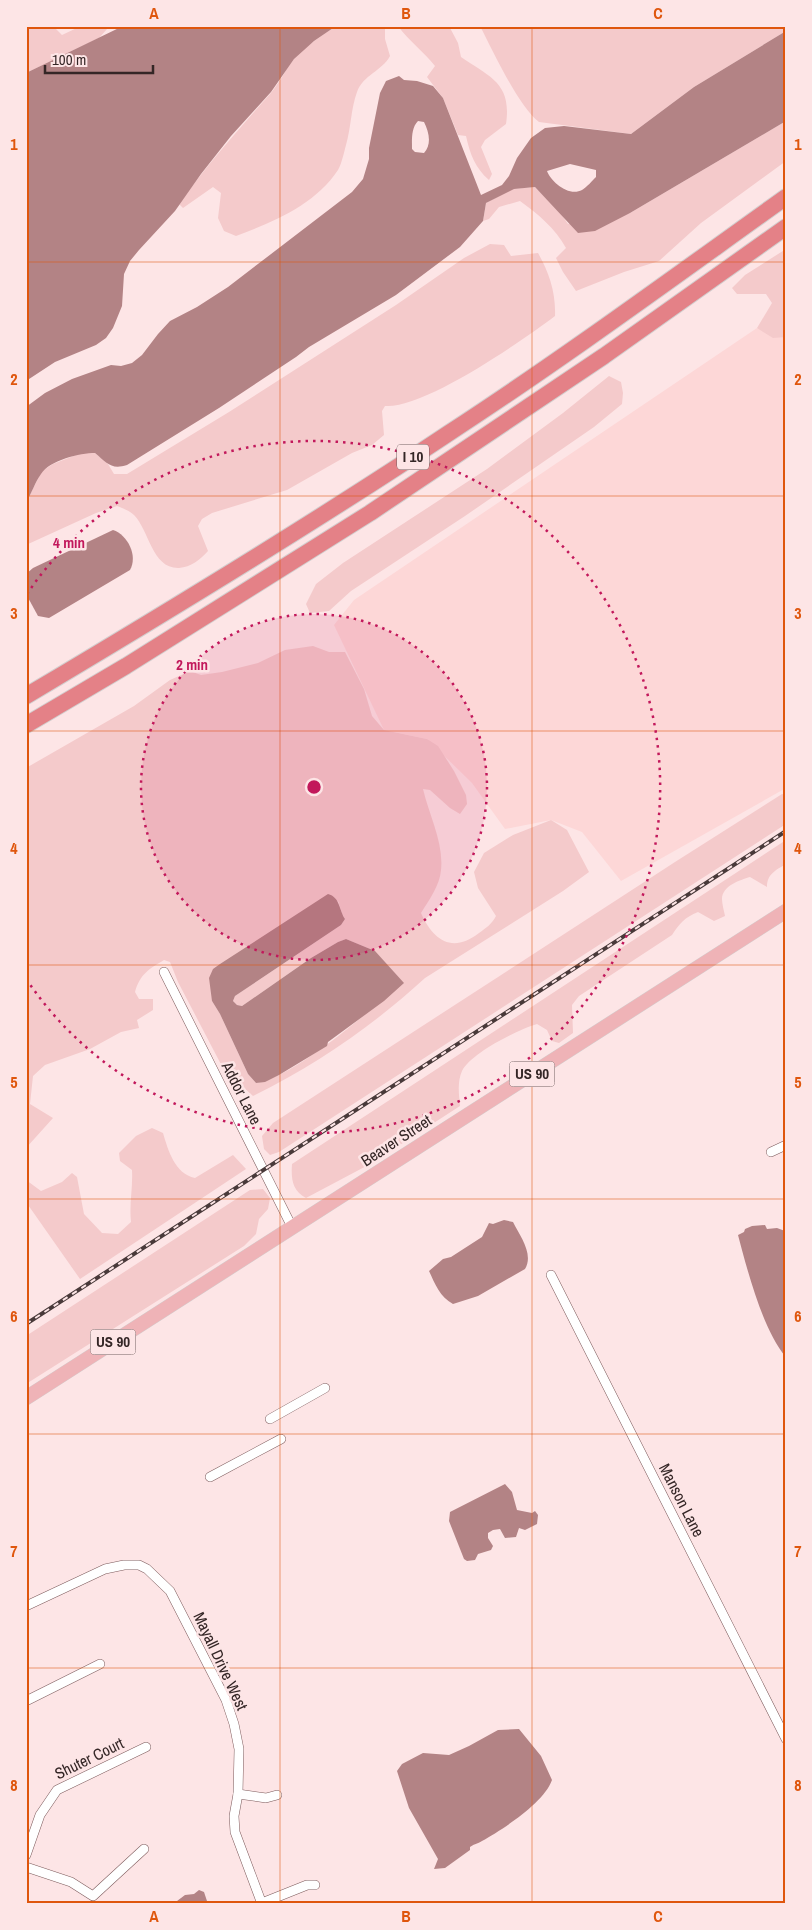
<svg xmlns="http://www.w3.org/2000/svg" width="812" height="1930" viewBox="0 0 812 1930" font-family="'Archivo Narrow',sans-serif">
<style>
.built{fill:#fdd7d7}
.green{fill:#f4cacb;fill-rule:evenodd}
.water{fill:#b38385;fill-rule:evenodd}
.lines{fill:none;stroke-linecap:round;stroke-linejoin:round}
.street-casing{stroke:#7d5b5c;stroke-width:10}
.primary-casing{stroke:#d2cfcf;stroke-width:15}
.highway-casing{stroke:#d2cfcf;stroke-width:18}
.street{stroke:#fff;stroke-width:9}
.primary{stroke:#efb3b7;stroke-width:14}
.highway{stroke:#e48187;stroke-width:16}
.rail-casing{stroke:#493a3a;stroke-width:4}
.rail{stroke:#fde5e6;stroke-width:2;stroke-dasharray:5.5;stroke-linecap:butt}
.grid{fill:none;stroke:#df560d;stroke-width:1;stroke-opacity:0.55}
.ring{fill:none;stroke:#c2185b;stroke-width:2.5;stroke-dasharray:2.5 5}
.labels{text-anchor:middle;stroke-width:5;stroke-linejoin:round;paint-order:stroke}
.shield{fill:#fde5e6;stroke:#705f60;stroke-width:1}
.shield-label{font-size:15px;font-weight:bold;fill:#342626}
.street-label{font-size:16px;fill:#342626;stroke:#fde5e6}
.centre{fill:#c2185b;stroke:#fde5e6;stroke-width:2.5}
.ring-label{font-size:15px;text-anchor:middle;font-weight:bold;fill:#c2185b;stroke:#fde5e6;stroke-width:5;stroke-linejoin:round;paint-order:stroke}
.neatline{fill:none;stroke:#df560d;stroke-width:2}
.grid-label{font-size:16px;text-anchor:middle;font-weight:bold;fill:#df560d}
</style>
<rect width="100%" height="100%" fill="#fde5e6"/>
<path class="built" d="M757,328L786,336V788L621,881L582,832L551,820L505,829L472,783L427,739L384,730L334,625L354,600Z"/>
<g class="green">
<path d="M26,26H53L62,35L81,26H106L107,29L99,38L26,73Z"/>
<path d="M336,26H385V39L390,56C382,71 363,75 357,92C351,108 351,128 346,145C344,152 342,163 338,170C315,205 273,222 236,236L224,231L218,218L221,193L213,187L183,208L179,204C207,165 238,130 270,94C279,84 285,70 294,59C305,46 321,36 336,26Z"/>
<path d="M398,26H449L458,43L461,57C490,77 512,83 506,124L485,140L481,147L492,174L489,180C475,168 470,154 466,136L458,135L443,98L427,77L435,66C423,51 409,41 398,26Z"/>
<path d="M480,26H786V31L694,87L631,134L539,122C518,106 493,51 480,26Z"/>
<path d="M786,121V161L701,223L659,261L624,272L576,291L563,272L556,258L566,248C555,228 538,214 520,201L499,207L489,219L483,221L486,203L512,189L535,187L559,211L568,224L630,213Z"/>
<path d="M490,244L504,245L511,256L538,253C549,272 556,293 555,316C522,341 424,409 385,406L382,411L384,435L372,445L352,453L287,490L212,513L202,519L198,526L208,551C200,560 191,567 179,568C152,569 149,530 134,515C130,511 122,508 117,506L96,513L26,545V502L42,471L53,464L81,453H95L108,464L114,474H127L229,412L396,305L464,258Z"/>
<path d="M786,249V337L773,338L757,328L772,303L766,294H737L732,288L745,275Z"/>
<path d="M609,376L621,382L623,393L622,404L594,427L465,516L351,591L329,611L310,613L306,604L316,584L343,563L487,469L563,413Z"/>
<path d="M313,646L329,652H345L364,689L372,716L384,730L427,739L438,746L454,771L466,795L467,804L460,814L450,808L430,790L423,789C429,815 444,843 441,870C440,885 429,900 421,913C433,940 452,954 479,933C486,928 492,924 496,916L478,888L474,872L484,853L513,835L551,820L567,830L589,872L563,891L425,978C374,1025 316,1065 253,1096C244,1087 234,1081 225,1072L178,982L170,962L164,960C149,969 140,974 135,992L139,999H153V1010L137,1020L139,1028L121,1032L90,1049L45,1065L33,1076L30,1104L53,1118L26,1148V768L134,706L170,680L190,671L201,675L222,672L258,663L285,650ZM338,901L342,914L345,919L341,925L235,996L233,1001L237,1005L242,1006L311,958L338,942L346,939L370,949L369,1011C343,1033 289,1077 256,1083L248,1074L220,1014L212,1001Z"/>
<path d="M782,794L786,795V824L279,1152L270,1155L264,1149L262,1136L273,1123L675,862Z"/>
<path d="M786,840V864C776,870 767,874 767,887L750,877C740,880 722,886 722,899C722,904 724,911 725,916L714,921L698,912C685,917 679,924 672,935L579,996L572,1005L573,1033L559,1043L552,1041L547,1030L537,1024C517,1030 471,1053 462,1071C457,1082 459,1095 460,1106L372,1163L306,1198C292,1191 291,1178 292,1164Z"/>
<path d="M152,1128L163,1133C168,1150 175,1174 195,1178L233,1155L246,1169L80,1279L26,1202V1180L41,1191L62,1182L72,1173L77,1177L84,1214L102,1233L118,1234L131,1222C129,1204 133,1189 132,1170L120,1161L119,1153L136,1136Z"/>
<path d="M263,1189L270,1198L268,1209L259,1219L256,1234L244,1246L26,1384V1336L250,1190Z"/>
</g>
<g class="water">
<path d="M123,26H336L314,41L294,59L271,92L231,136L201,174L175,211L139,250L130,261L124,274L122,306L113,328L106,338L96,345L55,362L26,381V73Z"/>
<path d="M786,31V121L630,213L595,231L578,233L535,187L514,189L486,203L483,221L460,247L396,295L309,347L296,357L219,408L127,465C111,470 107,463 95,453C80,453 50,460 41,474C35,482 32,493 26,502V407L45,393L72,379L111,365L121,366L132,363L142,355L158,334L170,321L197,307L228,287L352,192L363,179L369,159V148L380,93L386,81L399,76L404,80L417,81L433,86L443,98L481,195L502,185L509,176L517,158L531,138L545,128L564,126L631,134L694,87ZM418,121L424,122C429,132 432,144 424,153L415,152L412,149C412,140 411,128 418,121ZM570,164L596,170V177C592,181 587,187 582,190C569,197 551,182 547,171Z"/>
<path d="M113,530C128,535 138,556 130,570L49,618L38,616L26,594V574L33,568Z"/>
<path d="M328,894C340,897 339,910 345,919L341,925L235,996L233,1001L237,1005L242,1006L311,958L338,942L346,939L375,951L404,983L384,1001L328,1042L327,1046L279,1075L265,1082L256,1083L248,1074L220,1014L212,1001L209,978L213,969L220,964Z"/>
<path d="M504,1220L513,1222C520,1236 534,1254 525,1269L478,1296L453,1304C440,1297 435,1284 429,1271L443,1259L451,1257L482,1237L489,1223L493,1224Z"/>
<path d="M765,1225L767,1229L777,1228L785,1231L786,1228V1357C763,1331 747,1269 738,1235L744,1232L745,1229L752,1226Z"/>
<path d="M505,1484L512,1492L517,1510L532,1513L535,1511L538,1515L537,1524L525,1530L519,1528L516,1537L505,1538L500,1529L493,1530L488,1533V1538L493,1546L491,1550L478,1554L475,1560L467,1561L464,1559L449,1521L450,1512Z"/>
<path d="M519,1729L541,1756L552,1780C544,1803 503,1829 482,1841C477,1844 476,1843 470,1847V1850L445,1868L434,1869L438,1859L409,1808L397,1771L402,1764L423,1753L449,1755L469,1746L498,1730Z"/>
<path d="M199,1890L204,1892L208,1904H173L185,1895L194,1894Z"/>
</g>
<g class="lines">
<defs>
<g id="street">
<path d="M164,972L292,1227"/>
<path d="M771,1152L786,1145"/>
<path d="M551,1275L786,1739"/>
<path d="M270,1419L325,1388"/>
<path d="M210,1477L281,1439"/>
<path d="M26,1606L105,1569L124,1565H139L147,1569L170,1591L226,1700L234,1724L239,1749L238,1794L234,1816L235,1832L262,1904"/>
<path d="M26,1701L100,1664"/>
<path d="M238,1794L266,1798L277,1795"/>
<path d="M26,1855L40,1815L57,1790L146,1747"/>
<path d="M26,1867L71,1882L93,1896L144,1849"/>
<path d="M262,1903L307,1885H315"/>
</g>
<path id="primary" d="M26,1398L786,911"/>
<g id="highway">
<path d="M26,696C169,611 311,525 449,433C564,358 674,277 786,197"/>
<path d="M26,725L126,666L370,513L604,356L786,227"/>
</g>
</defs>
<use href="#street" class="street-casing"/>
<use href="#primary" class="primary-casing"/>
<use href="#highway" class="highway-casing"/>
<use href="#street" class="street"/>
<use href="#primary" class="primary"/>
<use href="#highway" class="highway"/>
<defs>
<path id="rail" d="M26,1324L786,831"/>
</defs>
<use href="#rail" class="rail-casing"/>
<use href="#rail" class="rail"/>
</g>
<path class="grid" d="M280,26V1904M532,26V1904M26,262H786M26,496H786M26,731H786M26,965H786M26,1199H786M26,1434H786M26,1668H786"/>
<circle cx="314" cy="787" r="173" fill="#c2185b" fill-opacity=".12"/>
<g class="ring">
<circle cx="314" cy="787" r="173"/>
<path d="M27 594A346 346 0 1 1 27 980"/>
</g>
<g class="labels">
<g class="shield">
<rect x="397" y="444.5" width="32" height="25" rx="4"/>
<rect x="509.5" y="1061.5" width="45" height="25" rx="4"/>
<rect x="90.5" y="1329.5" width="45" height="25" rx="4"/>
</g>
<g class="shield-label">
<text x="413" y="462">I 10</text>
<text x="532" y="1079">US 90</text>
<text x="113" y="1347">US 90</text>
</g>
<g class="street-label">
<text transform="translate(242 1093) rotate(63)" y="6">Addor Lane</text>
<text transform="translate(396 1140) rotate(-33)" y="6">Beaver Street</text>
<text transform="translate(682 1500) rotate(63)" y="6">Manson Lane</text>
<text transform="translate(221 1661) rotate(65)" y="6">Mayall Drive West</text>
<text transform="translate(89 1758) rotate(-26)" y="6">Shuter Court</text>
</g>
</g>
<circle cx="314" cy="787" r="8" class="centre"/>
<g class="ring-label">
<text x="69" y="548">4 min</text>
<text x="192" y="670">2 min</text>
</g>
<rect width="812" height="1930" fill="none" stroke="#fde5e6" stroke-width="55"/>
<path d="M45 65v8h108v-8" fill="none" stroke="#342626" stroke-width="2.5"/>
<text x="52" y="65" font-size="15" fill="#342626" stroke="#fde5e6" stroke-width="4" paint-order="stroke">100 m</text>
<rect x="28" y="28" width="756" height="1874" class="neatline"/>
<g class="grid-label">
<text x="154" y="19">A</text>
<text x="406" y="19">B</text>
<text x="658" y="19">C</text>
<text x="14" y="150">1</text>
<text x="798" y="150">1</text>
<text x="14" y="385">2</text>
<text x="798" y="385">2</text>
<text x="14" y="619">3</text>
<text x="798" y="619">3</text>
<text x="14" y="854">4</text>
<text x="798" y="854">4</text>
<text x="14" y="1088">5</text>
<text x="798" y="1088">5</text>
<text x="14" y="1322">6</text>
<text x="798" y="1322">6</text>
<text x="14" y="1557">7</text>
<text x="798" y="1557">7</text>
<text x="14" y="1791">8</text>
<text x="798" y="1791">8</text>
<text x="154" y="1922">A</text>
<text x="406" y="1922">B</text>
<text x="658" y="1922">C</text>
</g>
</svg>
